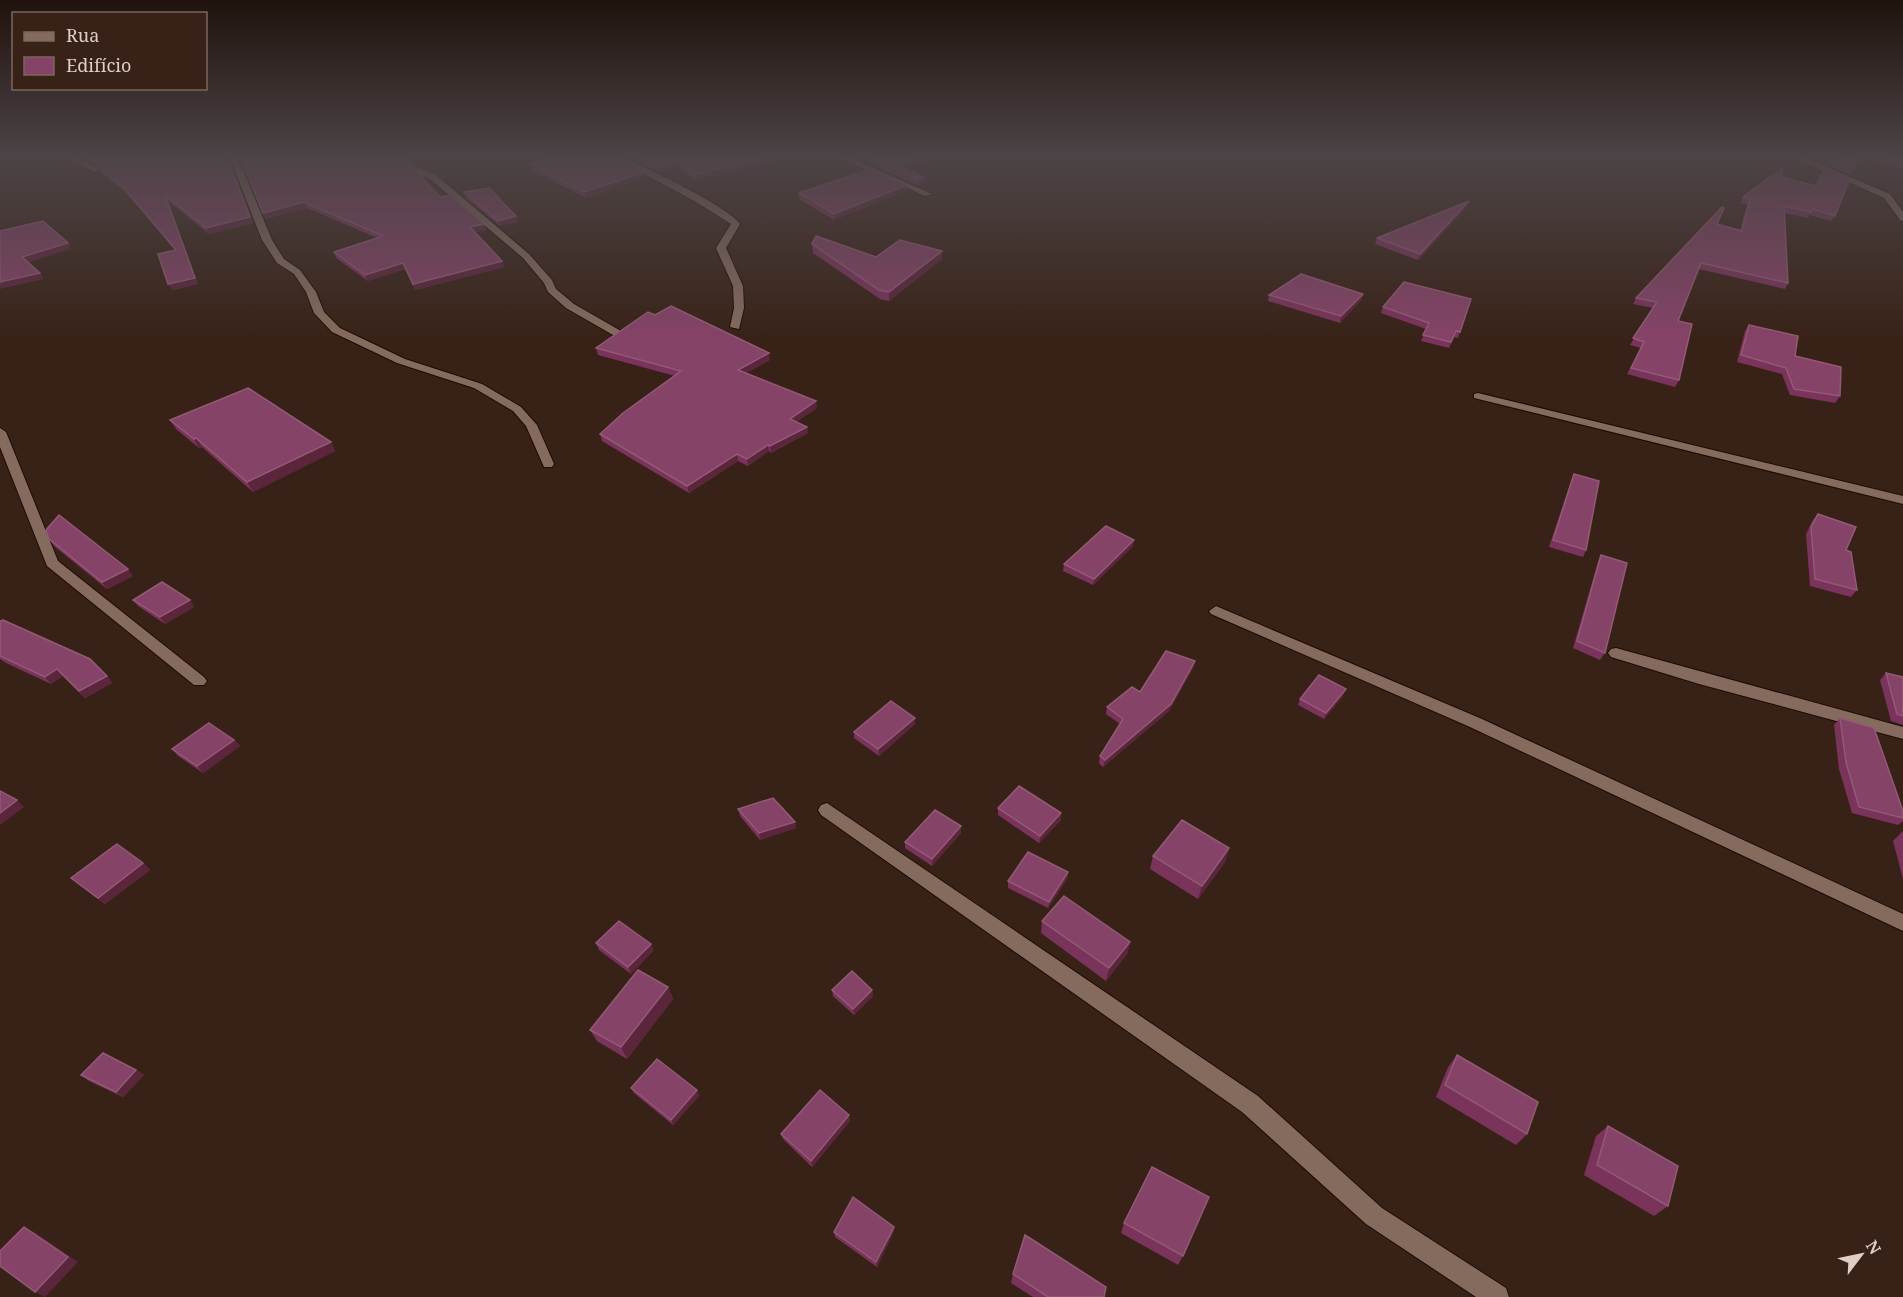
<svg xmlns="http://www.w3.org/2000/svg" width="1903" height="1297" viewBox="0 0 1903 1297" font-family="'Noto Serif',serif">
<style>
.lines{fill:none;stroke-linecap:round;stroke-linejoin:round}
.street-casing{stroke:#1e0b03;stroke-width:2}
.street{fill:#856b5e;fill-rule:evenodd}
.wall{fill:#7a335b}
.shaded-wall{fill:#5b253b}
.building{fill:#854367;stroke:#935976;stroke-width:1.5}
</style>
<rect width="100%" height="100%" fill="#382217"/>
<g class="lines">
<defs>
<g id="street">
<path d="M69,158H80L100,170L93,172Z"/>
<path d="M230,158H238L272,240L284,259L300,270L316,292L324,312L340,328L405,359L482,384L521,407L537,425L554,464L552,467H544L526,426L513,411L474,388L397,363L332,332L314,313L306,292L294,274L277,263L262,240Z"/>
<path d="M402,158H410L415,166L436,175L529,254L552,280L556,289L574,304L621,331V335H613L566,308L548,292L544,283L523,258L430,179L409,170Z"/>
<path d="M615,158H626C651,171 726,205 740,224L726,248L743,286L744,308L739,329L730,327L734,308L733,286L716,248L731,224L696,202Z"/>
<path d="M840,158H851L932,194L925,196Z"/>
<path d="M1795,158H1806L1890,194L1903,212V221L1900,220L1884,198Z"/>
<path d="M1478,393L1903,496V504L1474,398V394Z"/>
<path d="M0,428L6,432L58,561L204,677L207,681L204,685H194L47,566L0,447Z"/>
<path d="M1216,606L1482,719L1903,914V931L1470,727L1211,614L1209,611Z"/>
<path d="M1616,648L1903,727V739L1699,684L1611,657L1608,653L1611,649Z"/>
<path d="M827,803L1258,1096L1382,1208L1506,1288L1509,1297H1476L1366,1224L1242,1112L821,815L818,810L821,805Z"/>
</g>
</defs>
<use href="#street" class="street-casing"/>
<use href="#street" class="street"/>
</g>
<g class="wall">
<path d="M88,158H220L225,164L232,168L253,223L209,234L168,201L198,284L172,290L175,250L127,194L101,172L98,166L90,162Z"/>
<path d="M632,158H785L696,181L677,167L660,172Z"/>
<path d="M869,158H935L903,168L925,183L918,186L871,164Z"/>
<path d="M1867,158H1903V169Z"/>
<path d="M241,159L405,166L440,197L484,224L486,230L475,232L504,267L415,290L405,269L368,281L336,258L334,252L377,238L307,208L266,219Z"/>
<path d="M1834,161L1853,169L1850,175L1831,166Z"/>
<path d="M530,164L645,172L646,177L586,198L531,170Z"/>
<path d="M1825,167L1835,216L1831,221L1809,215L1808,218L1784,213L1788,283L1785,289L1699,269L1678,321L1679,380L1675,387L1627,374L1641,348L1630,345L1653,308L1633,304L1636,298L1740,230L1747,204L1740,203L1743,197L1782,177L1816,186Z"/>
<path d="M907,185V190L834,220L799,199V193Z"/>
<path d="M464,192L518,222L500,226L466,198Z"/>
<path d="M1469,201L1467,207L1418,260L1375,244L1377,238Z"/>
<path d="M812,244L876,257L942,259L889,301L880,299L813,253Z"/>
<path d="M1363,294L1361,300L1340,323L1268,301L1269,295Z"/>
<path d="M1471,299L1458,338L1454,337L1449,348L1421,341L1426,329L1381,313L1383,307Z"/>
<path d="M1749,325L1795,356L1840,396L1835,403L1790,395L1782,374L1737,362L1745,331Z"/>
<path d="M596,348L770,360L746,373L817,408L796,422L808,433L771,453L769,451L748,466L738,461L689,493L602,441L600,434L675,376L598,355Z"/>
<path d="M170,420L331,442L335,451L253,492L202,447L199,448L176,429Z"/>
<path d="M1574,474L1586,550L1583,557L1549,547L1571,481Z"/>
<path d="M1818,514L1846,550L1857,590L1851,597L1810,586L1806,534L1813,520Z"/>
<path d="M49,539L133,576L107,589L54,546Z"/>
<path d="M1133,546L1093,585L1063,571L1064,564Z"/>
<path d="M1601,555L1605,653L1600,660L1573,648L1598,562Z"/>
<path d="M133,600H190L194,607L165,624L138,606Z"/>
<path d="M0,621L107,676L112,683L85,698L63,676L51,684L6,663L0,659Z"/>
<path d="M1195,661L1193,668L1169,711L1103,767L1099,763L1100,756L1120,724L1106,714L1107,707L1140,692Z"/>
<path d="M1886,673L1903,677V725L1891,721L1880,680Z"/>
<path d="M1343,696L1324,719L1298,705L1300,699Z"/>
<path d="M915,718V724L879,756L854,738V732Z"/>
<path d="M1840,718L1903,811V821L1898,825L1852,813L1839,769L1834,725Z"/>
<path d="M234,740L240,746L203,773L178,756L172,749Z"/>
<path d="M998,808L1061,813V820L1039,843L998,815Z"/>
<path d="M738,809L796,828L760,840L740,816Z"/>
<path d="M961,826V833L932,866L905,848V842Z"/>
<path d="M1903,831V879L1893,841Z"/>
<path d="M1229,848L1225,862L1198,899L1150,869L1153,856Z"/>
<path d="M143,863L150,870L105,904L71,878Z"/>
<path d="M1068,872L1067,879L1048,908L1008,888V881Z"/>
<path d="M1042,921L1130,942L1127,954L1106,981L1041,933Z"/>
<path d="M596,943L654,950L631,974L599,950Z"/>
<path d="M668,987L673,999L627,1059L597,1041L590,1030Z"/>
<path d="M832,990H872L873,996L854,1015L833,996Z"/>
<path d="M1457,1055L1527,1134L1516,1145L1436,1097L1448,1067Z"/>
<path d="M136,1070L144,1075L123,1097L89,1081L81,1075Z"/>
<path d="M631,1088L697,1090L699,1096L673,1125L634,1093Z"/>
<path d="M850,1121L812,1167L783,1139L781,1134Z"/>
<path d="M1608,1126L1668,1206L1654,1216L1584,1175L1596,1136Z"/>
<path d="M1124,1223L1183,1256L1178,1265L1121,1233Z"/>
<path d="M894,1231L877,1267L835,1237L834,1232Z"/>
<path d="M1013,1274L1104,1297H1033L1011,1283Z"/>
</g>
<g class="shaded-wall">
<path d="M762,158H785L696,181L695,175Z"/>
<path d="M918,158H935L895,171V165Z"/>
<path d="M676,161L677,167L660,172L659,167Z"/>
<path d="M232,168L253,223L209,234L206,228Z"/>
<path d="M645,172L646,177L586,198L584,192Z"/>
<path d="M924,177L925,183L918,186V180Z"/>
<path d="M907,185V190L834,220V214Z"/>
<path d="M165,195L168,201L198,284L172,290L168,284L195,278Z"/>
<path d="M1469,201L1467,207L1418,260L1420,254Z"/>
<path d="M304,202L307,208L266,219L263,213Z"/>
<path d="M516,216L518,222L500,226L498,221Z"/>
<path d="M484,224L486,230L472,233L470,227Z"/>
<path d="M68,243L71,249L26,263L22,257Z"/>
<path d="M942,251V259L889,301V292Z"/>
<path d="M502,261L504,267L415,290L413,284Z"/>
<path d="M403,263L405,269L368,281L365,275Z"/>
<path d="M40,273L44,279L0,289V282Z"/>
<path d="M1363,294L1361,300L1340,323L1341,316Z"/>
<path d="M769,353L770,360L739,377L738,370Z"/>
<path d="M816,401L817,408L790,426V419Z"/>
<path d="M807,427L808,433L771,453L770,446Z"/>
<path d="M196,438L202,447L199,448L194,439Z"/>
<path d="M331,442L335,451L253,492L247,482Z"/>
<path d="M768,445L769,451L748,466L747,459Z"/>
<path d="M737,454L738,461L689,493L687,486Z"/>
<path d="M1134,540L1133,546L1093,585L1094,579Z"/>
<path d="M128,569L133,576L107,589L102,582Z"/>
<path d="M190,600L194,607L165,624L160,617Z"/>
<path d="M1195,661L1193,668L1169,711L1103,767L1105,760Z"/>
<path d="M57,669L63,676L51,684L45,677Z"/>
<path d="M107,676L112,683L85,698L79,691Z"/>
<path d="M1346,689L1343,696L1324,719L1326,713Z"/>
<path d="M915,718V724L879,756L878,749Z"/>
<path d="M234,740L240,746L203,773L197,766Z"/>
<path d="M17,800L24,807L0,825V813Z"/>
<path d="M1061,813V820L1039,843L1040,836Z"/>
<path d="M795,822L796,828L760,840L759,833Z"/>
<path d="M961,826V833L932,866V859Z"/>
<path d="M1229,848L1225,862L1198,899L1202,886Z"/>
<path d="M143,863L150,870L105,904L98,898Z"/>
<path d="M1068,872L1067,879L1048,908L1049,902Z"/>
<path d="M1130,942L1127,954L1106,981L1109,968Z"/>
<path d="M651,944L654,950L631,974L628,967Z"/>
<path d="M668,987L673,999L627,1059L621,1047Z"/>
<path d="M872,990L873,996L854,1015L853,1009Z"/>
<path d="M136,1070L144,1075L123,1097L116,1092Z"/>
<path d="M697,1090L699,1096L673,1125L671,1120Z"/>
<path d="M849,1115L850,1121L812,1167L811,1161Z"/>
<path d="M24,1227L34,1232L78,1262L45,1297L35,1292Z"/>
<path d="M894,1227V1231L877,1267L876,1262Z"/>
</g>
<g class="building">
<path d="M91,158H220L225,164L229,163L250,217L206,228L165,195L195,278L168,284L158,254L176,250L124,188L98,166V163Z"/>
<path d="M244,158H401L405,166L417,171L440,197L450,195L484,224L470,227L502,261L413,284L403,263L365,275L334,252L383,236L304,202L263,213L241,159Z"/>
<path d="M548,158H620L645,172L584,192L530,164Z"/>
<path d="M641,158H762L695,175L676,161L659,167Z"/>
<path d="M870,158H918L895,165L924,177L918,180Z"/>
<path d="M1837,158H1858L1853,169L1834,161Z"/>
<path d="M1889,158H1903V162Z"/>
<path d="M1825,167L1850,178L1835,216L1812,209L1811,212L1784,206L1788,283L1701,263L1678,321L1692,324L1679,380L1631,368L1644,342L1633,338L1657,302L1636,298L1722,207L1724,208L1717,224L1742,231L1750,199L1743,197L1782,168V177L1816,186Z"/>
<path d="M870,169L907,185L834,214L799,193Z"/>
<path d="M489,188L516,216L498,221L464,192Z"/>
<path d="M1469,201L1420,254L1377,238Z"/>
<path d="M43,221L68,243L22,257L40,273L0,282V231Z"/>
<path d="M816,236L876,257L900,240L942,251L889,292L879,290L812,244Z"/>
<path d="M1301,274L1363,294L1341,316L1269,295Z"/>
<path d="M1404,282L1471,299L1460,332L1456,331L1451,342L1423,335L1429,323L1383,307Z"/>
<path d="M671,306L769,353L738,370L816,401L790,419L807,427L770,446L768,445L747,459L737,454L687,486L600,434L623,413L681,371L596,348L648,312L655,315Z"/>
<path d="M1749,325L1798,336L1795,356L1841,367L1840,396L1794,389L1786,368L1741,355Z"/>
<path d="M248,388L331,442L247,482L196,438L194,439L170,420Z"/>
<path d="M1574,474L1599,481L1586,550L1553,540Z"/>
<path d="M1818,514L1856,527L1846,550L1851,552L1857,590L1815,579L1811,527Z"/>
<path d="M59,515L128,569L102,582L49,539L46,530Z"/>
<path d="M1106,526L1134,540L1094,579L1064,564Z"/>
<path d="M1601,555L1627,563L1605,653L1577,641Z"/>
<path d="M162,582L190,600L160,617L133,600Z"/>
<path d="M3,620L90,659L107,676L79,691L57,669L45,677L0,656V621Z"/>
<path d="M1166,651L1195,661L1171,704L1105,760L1100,756L1123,719L1107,707L1132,687L1140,692Z"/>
<path d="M1886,673L1903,677V716L1897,714Z"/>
<path d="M1319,675L1346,689L1326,713L1300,699Z"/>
<path d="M891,701L915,718L878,749L854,732Z"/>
<path d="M1840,718L1874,728L1903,811V818L1859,807L1846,762Z"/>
<path d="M209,723L234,740L197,766L172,749Z"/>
<path d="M1019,786L1061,813L1040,836L998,808Z"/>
<path d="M0,791L17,800L0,813Z"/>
<path d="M773,798L795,822L759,833L738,809Z"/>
<path d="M935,810L961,826L932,859L905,842Z"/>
<path d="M1182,820L1229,848L1202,886L1153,856Z"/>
<path d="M117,844L143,863L98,898L71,878Z"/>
<path d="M1028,852L1068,872L1049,902L1008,881Z"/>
<path d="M1064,896L1130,942L1109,968L1042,921Z"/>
<path d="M619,921L651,944L628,967L596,943Z"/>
<path d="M638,970L668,987L621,1047L590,1030Z"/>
<path d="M852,971L872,990L853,1009L832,990Z"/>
<path d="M103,1053L136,1070L116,1092L81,1075Z"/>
<path d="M1457,1055L1538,1102L1527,1134L1445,1085Z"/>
<path d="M657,1059L697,1090L671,1120L631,1088Z"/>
<path d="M820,1090L849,1115L811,1161L781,1134Z"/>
<path d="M1608,1126L1678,1166L1668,1206L1597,1165Z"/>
<path d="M1152,1167L1209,1197L1183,1256L1124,1223Z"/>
<path d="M853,1197L894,1227L876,1262L834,1232Z"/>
<path d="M24,1227L68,1257L35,1292L0,1266V1251Z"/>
<path d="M1025,1235L1106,1287L1104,1297H1048L1013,1274Z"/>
</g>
<linearGradient id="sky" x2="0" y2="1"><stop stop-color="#1f130d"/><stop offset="0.46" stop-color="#4d4447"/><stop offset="1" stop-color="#4d4447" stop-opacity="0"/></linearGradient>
<rect width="1903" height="340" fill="url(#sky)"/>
<rect x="12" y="12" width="195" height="78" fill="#382217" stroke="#7a675d" stroke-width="1.5"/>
<rect x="24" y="32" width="30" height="9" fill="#856b5e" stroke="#7a675d" stroke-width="1.5"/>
<text x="66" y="42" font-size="18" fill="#ddcec7">Rua</text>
<rect x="24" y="57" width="30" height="18" fill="#854367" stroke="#7a675d" stroke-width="1.5"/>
<text x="66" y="72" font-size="18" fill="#ddcec7">Edifício</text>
<g transform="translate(1861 1255) rotate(58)" stroke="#382217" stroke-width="4.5" paint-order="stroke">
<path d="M0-4.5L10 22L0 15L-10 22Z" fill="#ddcec7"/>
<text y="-9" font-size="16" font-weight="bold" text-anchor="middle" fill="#ddcec7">N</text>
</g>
</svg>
